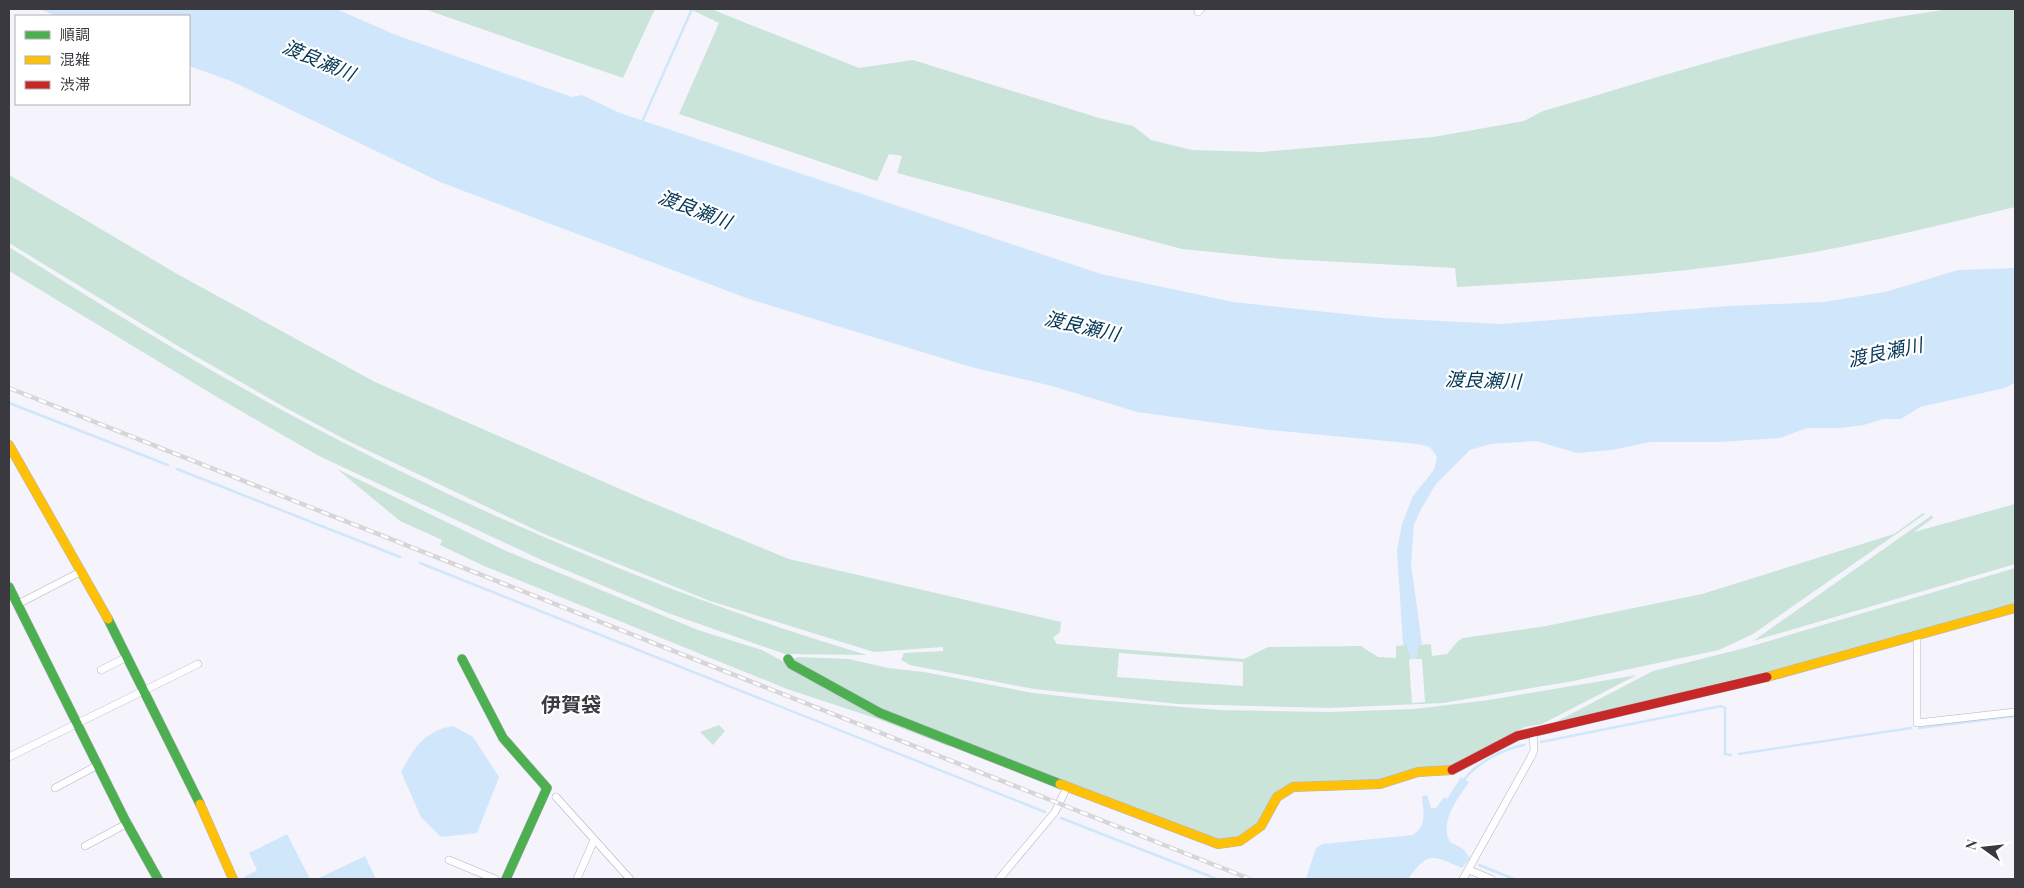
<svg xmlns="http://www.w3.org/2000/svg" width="2024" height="888" viewBox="0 0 2024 888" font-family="'Playfair Display','Noto Sans JP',serif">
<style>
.green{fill:#cae4da;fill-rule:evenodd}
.water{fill:#d0e6fb}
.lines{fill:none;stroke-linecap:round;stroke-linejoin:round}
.stream{stroke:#d0e6fb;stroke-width:2.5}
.street-casing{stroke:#b4b3b9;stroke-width:8}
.fast-casing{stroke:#b4b3b9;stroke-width:10}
.slow-casing{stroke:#b4b3b9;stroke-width:10}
.jam-casing{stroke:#b4b3b9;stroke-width:10}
.street{stroke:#fefdff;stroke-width:7}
.fast{stroke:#4caf50;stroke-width:9}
.slow{stroke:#ffc107;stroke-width:9}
.jam{stroke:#c62828;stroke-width:9}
.rail-casing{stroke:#d6d5d7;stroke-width:4.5}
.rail{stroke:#fff;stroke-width:2.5;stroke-dasharray:8;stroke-linecap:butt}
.labels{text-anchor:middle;stroke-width:4.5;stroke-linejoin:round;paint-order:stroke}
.water-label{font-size:19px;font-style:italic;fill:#043755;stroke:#fff}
.quarter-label{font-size:20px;font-weight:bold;fill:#3a3940;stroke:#fff}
</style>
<rect width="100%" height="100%" fill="#f5f4fc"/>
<g class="green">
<path d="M424,9H655L623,78Z"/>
<path d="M690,9H711L859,68L913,60L1099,118L1133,126L1151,140L1192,150L1262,152L1433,137L1524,121L1543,111C1677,72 1812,27 1951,9C1972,6 1994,9 2015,9V207C1957,221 1900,235 1841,247C1715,272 1585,280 1457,287L1455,268L1283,259L1182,249L897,173L902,156L889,154L877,181L679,114L719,23Z"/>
<path d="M9,175L179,275L375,382L643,499L789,559L1061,622L1060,632L1053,638L1057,644L1244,659L1268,647L1361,646L1378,657L1396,658V646L1407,645L1411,659L1409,660L1412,703L1425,702L1422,659H1416L1418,645L1431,644L1432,656L1447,654L1458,641L1463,638L1546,626L1702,594L1894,534L1923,513L1925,514L1753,634L1719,650L1573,681L1443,703L1329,708L1178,704L1034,689L910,665L901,660L904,653L943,651V647L874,652L710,601L544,534L348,441L286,408L183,349L9,243ZM1119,653L1243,662V686L1117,677Z"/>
<path d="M9,247C126,321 246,394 370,456C530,536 695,604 867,655L785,654L668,613L544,561L319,456L222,400L9,271Z"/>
<path d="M337,469L504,550L698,630L762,650L836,690L946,743L950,747L878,719L787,689L484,566L440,545L442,540L400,521Z"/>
<path d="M2015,504V564L1753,641L1932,515L1933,518L1914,532Z"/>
<path d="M2015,568V605L1735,684L1544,728L1653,671L1745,648Z"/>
<path d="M799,657L849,659L888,668L924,672L1033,693L1096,700L1220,710L1329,712L1414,709L1489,700L1637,675L1542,724L1525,727L1450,766L1419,769L1387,780L1294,783L1274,794L1256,825L1243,835L1221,840L1200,835L888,714L792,659Z"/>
<path d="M719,725L725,731L713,745L700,732Z"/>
</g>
<g class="water">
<path d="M40,9H336L396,35L572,97L582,95L620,113L1101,274L1233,302L1383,318L1501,324L1728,306L1824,302L1885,292L1958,270L2015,268V383L2005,388L1920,407L1901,419H1883L1864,425L1840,428H1807L1780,438L1719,442H1650L1612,450L1577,453L1536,441L1490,444L1470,450L1436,484L1421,509L1414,525L1411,564L1422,644L1418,645L1416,659H1411L1407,645H1403L1397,550L1402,524L1413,496L1434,470L1437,457L1430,447L1418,444L1269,430L1137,412L1052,386L971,367L749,299L440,182L231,81L189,66V16H56Z"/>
<path d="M453,726L473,737L499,777L477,833L441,837L421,817L401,772C414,748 424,731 453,726Z"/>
<path d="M1461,777L1469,782C1458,799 1439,821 1450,842L1463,849L1470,858L1462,868C1432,855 1428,851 1408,879H1306L1316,848L1323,844L1412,835C1428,827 1423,811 1422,796L1427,795L1431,808H1436L1444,797L1447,799Z"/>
<path d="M287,834L310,879H241L257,870L249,853Z"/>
<path d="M365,856L376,879H317Z"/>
</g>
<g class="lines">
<g class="stream">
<path d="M641,124L692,9"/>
<path d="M9,403L168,465"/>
<path d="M177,469L400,557"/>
<path d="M420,563L1045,812"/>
<path d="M1919,728L2015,716"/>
<path d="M1541,742L1721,706L1725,708V754L1731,755"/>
<path d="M1739,754L1911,728"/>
<path d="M1464,780C1475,764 1505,748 1524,745"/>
<path d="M1061,818L1217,879"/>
<path d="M1479,865L1514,879"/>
</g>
<defs>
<g id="street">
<path d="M1198,12L1201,9"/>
<path d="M18,604L82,571"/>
<path d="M1917,637V723L2015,712"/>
<path d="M101,670L127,657"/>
<path d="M9,757L198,664"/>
<path d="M55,788L98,765"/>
<path d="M556,797L630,879"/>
<path d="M85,846L128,823"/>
<path d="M449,860L495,879"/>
<path d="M1469,870L1491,879"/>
<path d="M577,879L594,840"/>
<path d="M999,879L1055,812L1067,787"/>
<path d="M1463,879L1531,757L1534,750L1533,733"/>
</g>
<g id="fast">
<path d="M9,587L125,820L158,879"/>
<path d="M108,619L200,804"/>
<path d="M462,659L503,738L547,788L506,879"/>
<path d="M788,659L791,664L880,713L1060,784"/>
</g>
<g id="slow">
<path d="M9,445L108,619"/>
<path d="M1767,677L2015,608"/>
<path d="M1060,784L1218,844L1240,841L1261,826L1277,797L1293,787L1380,784L1418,772L1452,770"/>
<path d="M200,804L233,879"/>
</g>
<path id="jam" d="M1452,770L1517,736L1767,677"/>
</defs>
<use href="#street" class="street-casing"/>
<use href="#fast" class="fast-casing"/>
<use href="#slow" class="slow-casing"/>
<use href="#jam" class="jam-casing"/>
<use href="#street" class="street"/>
<use href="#fast" class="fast"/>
<use href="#slow" class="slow"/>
<use href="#jam" class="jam"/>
<defs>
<path id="rail" d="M9,388L1250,879"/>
</defs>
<use href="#rail" class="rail-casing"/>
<use href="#rail" class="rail"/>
</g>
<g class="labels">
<g class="water-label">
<text transform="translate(319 60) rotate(23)" y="7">渡良瀬川</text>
<text transform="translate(695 209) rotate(21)" y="7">渡良瀬川</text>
<text transform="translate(1082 326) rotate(13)" y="7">渡良瀬川</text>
<text transform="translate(1885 352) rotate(-12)" y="7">渡良瀬川</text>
<text transform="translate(1483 380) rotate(2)" y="7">渡良瀬川</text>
</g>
<g class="quarter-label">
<text x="571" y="712">伊賀袋</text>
</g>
</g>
<rect width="2024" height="888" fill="none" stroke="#3a3940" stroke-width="20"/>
<rect x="15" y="15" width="175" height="90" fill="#ffffff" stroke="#b0b0b3"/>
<rect x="25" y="31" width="25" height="8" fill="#4caf50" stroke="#b0b0b3"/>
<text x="60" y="40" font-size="15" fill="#3a3940">順調</text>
<rect x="25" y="56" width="25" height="8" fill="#ffc107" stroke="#b0b0b3"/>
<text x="60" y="65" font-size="15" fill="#3a3940">混雑</text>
<rect x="25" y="81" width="25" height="8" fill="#c62828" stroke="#b0b0b3"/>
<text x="60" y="90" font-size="15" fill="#3a3940">渋滞</text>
<g transform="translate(1984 848) rotate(285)" stroke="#ffffff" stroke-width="4" paint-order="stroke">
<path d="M0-4L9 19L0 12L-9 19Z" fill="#3a3940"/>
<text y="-8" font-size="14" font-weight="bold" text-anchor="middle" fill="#3a3940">N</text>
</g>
</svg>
